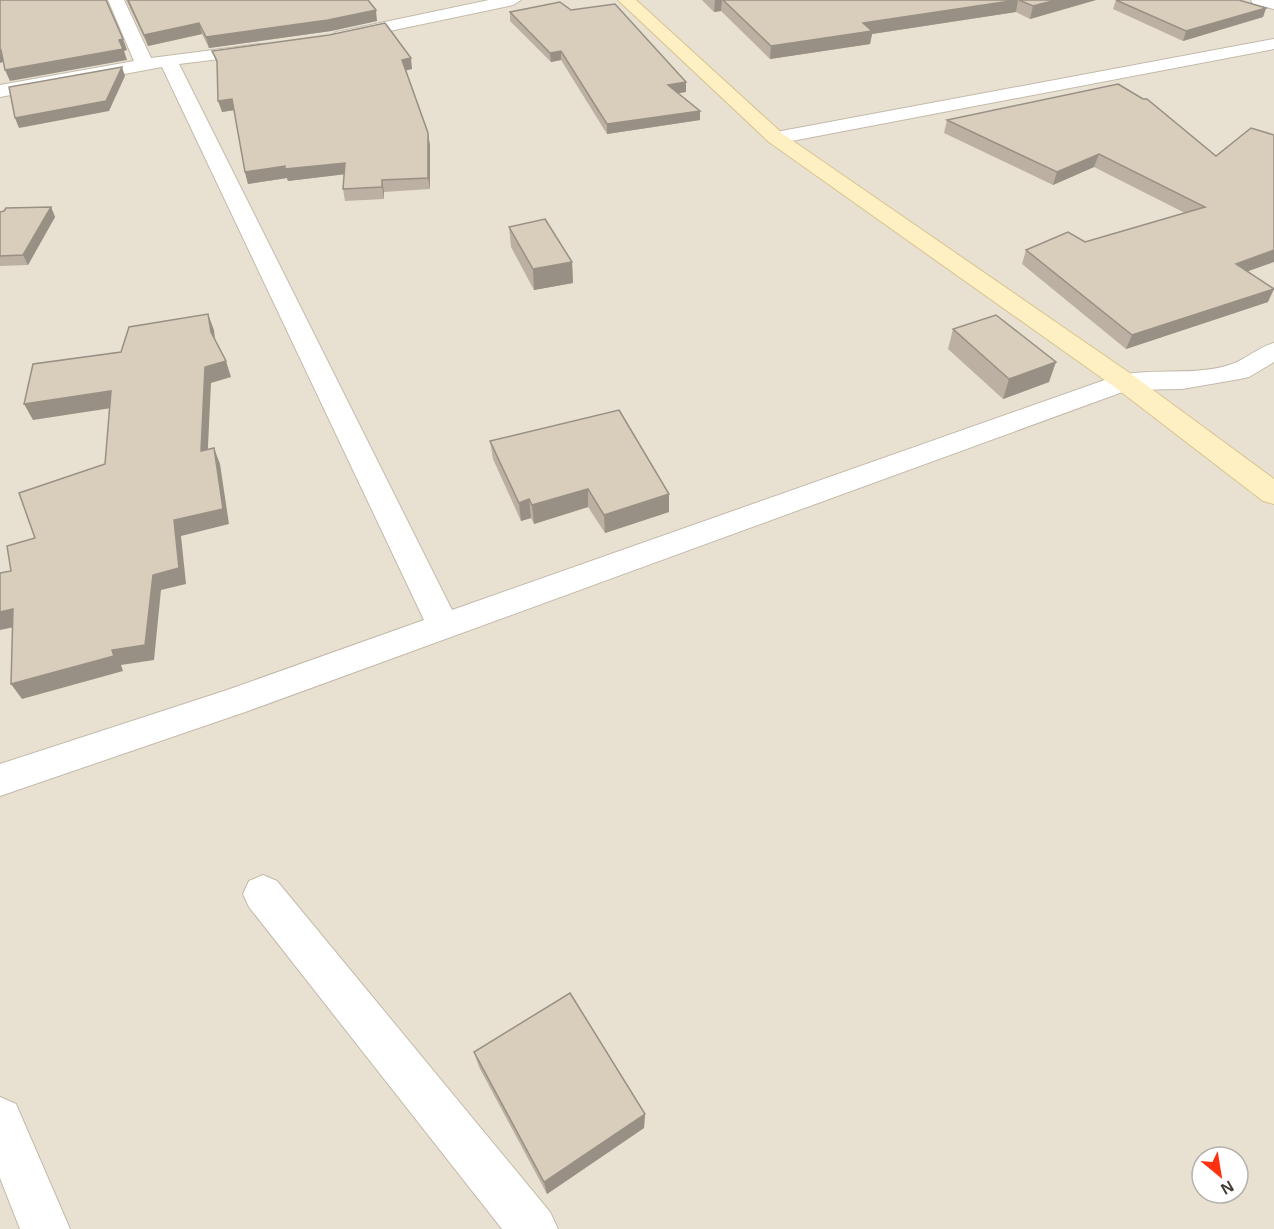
<svg xmlns="http://www.w3.org/2000/svg" width="1274" height="1229" viewBox="0 0 1274 1229" font-family="Helvetica,sans-serif">
<style>
.residential{fill:#e8e1d2;fill-rule:evenodd}
.lines{fill:none;stroke-linecap:round;stroke-linejoin:round}
.minor-casing{stroke:#c3b9a9;stroke-width:2}
.secondary-casing{stroke:#d7c390;stroke-width:2}
.minor{fill:#fff;fill-rule:evenodd}
.secondary{fill:#fff0c3;fill-rule:evenodd}
.wall{fill:#bbb0a2}
.shaded-wall{fill:#989084}
.building{fill:#d9cdbc;stroke:#989084;stroke-width:1.5}
</style>
<rect width="100%" height="100%" fill="#f4efe4"/>
<path class="residential" d="M0,0H1274V1229H0ZM1202,1157H1238V1193H1202Z"/>
<g class="lines">
<defs>
<g id="minor">
<path d="M108,0H124L151,58L259,44L265,45L268,49L265,53L259,54L179,64L452,610L1116,376C1153,367 1195,377 1232,364C1247,359 1258,347 1274,343V362L1249,377L1240,379L1182,389L1128,390L248,711L0,796V764L227,690L424,620L162,67L0,97V85L134,61Z"/>
<path d="M489,0H521L513,5L342,41L336,40L333,36L336,32L342,31Z"/>
<path d="M1251,0H1274V9L1253,4Z"/>
<path d="M1274,39V49L776,144L769,142L766,138L769,134L776,132Z"/>
<path d="M263,875L277,881L550,1212L558,1229H502L249,907L243,894L249,881Z"/>
<path d="M0,1097L16,1104L70,1229H20L0,1178Z"/>
</g>
<path id="secondary" d="M618,0H636L783,134L1134,376L1274,479V504L1263,501L1116,388L769,142Z"/>
</defs>
<use href="#minor" class="minor-casing"/>
<use href="#secondary" class="secondary-casing"/>
<use href="#minor" class="minor"/>
<use href="#secondary" class="secondary"/>
</g>
<g class="wall">
<path d="M126,0H368L377,21L331,31L209,48L202,34L148,46Z"/>
<path d="M702,0H1096L1030,19L1016,12L872,34L870,44L770,59L721,11L714,12Z"/>
<path d="M1116,0L1266,8L1263,17L1183,41L1113,9Z"/>
<path d="M571,10L686,92L678,93L700,120L607,134L561,60L551,62L510,21V12Z"/>
<path d="M212,51L412,69L405,70L430,145V189L384,192V199L345,201L343,189L344,174L288,181L287,178L248,184L245,172L234,110L222,112L218,66Z"/>
<path d="M947,120L1216,156L1247,271L1268,302L1126,349L1022,264L1026,250L1085,242L1185,213L1094,167L1053,185L944,133Z"/>
<path d="M51,207L55,217L28,265L0,266V212Z"/>
<path d="M509,227L572,262L573,283L534,290L511,247Z"/>
<path d="M953,329L1049,382L1003,399L948,349Z"/>
<path d="M490,441L669,512L605,533L588,507L534,524L531,518L521,521L493,459Z"/>
<path d="M474,1052L645,1114L644,1128L547,1194L479,1067Z"/>
</g>
<g class="shaded-wall">
<path d="M715,0H722L721,11L714,12Z"/>
<path d="M1018,0L1016,12L872,34L870,44L770,59L771,46L863,23Z"/>
<path d="M1056,0H1096L1030,19L1033,6Z"/>
<path d="M1266,8L1263,17L1183,41L1186,31Z"/>
<path d="M376,10L377,21L331,31L209,48L206,37Z"/>
<path d="M199,23L202,34L148,46L144,35Z"/>
<path d="M123,39L127,50L124,51L127,60L10,81L5,70Z"/>
<path d="M1,50L6,61L0,63V51Z"/>
<path d="M561,51V60L551,62L550,53Z"/>
<path d="M411,58L412,69L403,71L402,60Z"/>
<path d="M122,67L125,76L109,111L19,128L15,118Z"/>
<path d="M686,82V92L668,95V85Z"/>
<path d="M232,99L235,110L222,112L218,101Z"/>
<path d="M700,111V120L607,134V124Z"/>
<path d="M428,133L430,145V189L428,178Z"/>
<path d="M1099,154L1094,167L1053,185L1057,172Z"/>
<path d="M345,163L347,174L288,181L287,178L248,184L245,172L285,166Z"/>
<path d="M382,180L384,192V199L382,187Z"/>
<path d="M51,207L55,217L28,265L23,255Z"/>
<path d="M1274,250V262L1229,278L1236,264Z"/>
<path d="M572,262L573,283L534,290L533,269Z"/>
<path d="M1274,289L1268,302L1126,349L1132,335Z"/>
<path d="M208,314L214,330L216,348L211,332Z"/>
<path d="M226,361L231,377L211,383L207,467L201,451L205,367Z"/>
<path d="M1056,362L1049,382L1003,399L1009,379Z"/>
<path d="M111,391L118,407L33,420L24,404Z"/>
<path d="M214,448L220,464L229,524L181,536L186,584L161,590L154,660L121,665L123,671L22,699L11,684L112,650L153,575L174,520Z"/>
<path d="M588,489V507L534,524L532,505Z"/>
<path d="M669,494V512L605,533L604,515Z"/>
<path d="M529,499L531,518L521,521L519,503Z"/>
<path d="M13,609L24,625L0,630V612Z"/>
<path d="M645,1114L644,1128L547,1194L544,1182Z"/>
</g>
<g class="building">
<path d="M0,0H106L123,39L119,40L123,49L5,70L1,50L0,51Z"/>
<path d="M128,0H368L376,10L328,20L206,37L199,23L144,35Z"/>
<path d="M723,0H1017L863,23L872,31L771,46Z"/>
<path d="M1019,0H1056L1033,6Z"/>
<path d="M1116,0H1239L1266,8L1186,31Z"/>
<path d="M560,2L571,10L615,4L686,82L668,85L700,111L607,124L561,51L550,53L510,12Z"/>
<path d="M385,23L411,58L402,60L428,133V178L382,180V187L343,189L345,163L285,169V166L245,172L232,99L218,101L217,61L212,51L329,35Z"/>
<path d="M122,67L106,101L15,118L9,87Z"/>
<path d="M1118,84L1143,99H1147L1216,156L1251,128L1274,135V250L1236,264L1274,289L1132,335L1026,250L1068,232L1085,242L1205,207L1099,154L1057,172L947,120Z"/>
<path d="M51,207L23,255L0,256V212L4,211L6,208Z"/>
<path d="M545,219L572,262L533,269L509,227Z"/>
<path d="M208,314L211,332L226,361L205,367L201,451L214,448L223,509L174,520L179,568L153,575L145,645L112,650L114,656L11,684L13,609L0,612V573L11,571L7,546L35,538L19,493L105,464L111,391L24,404L33,364L121,352L129,327Z"/>
<path d="M996,315L1056,362L1009,379L953,329Z"/>
<path d="M619,410L669,494L604,515L588,489L532,505L529,499L519,503L490,441Z"/>
<path d="M570,993L645,1114L544,1182L474,1052Z"/>
</g>
<g transform="translate(1220 1175) rotate(150)"><circle r="28" fill="#ffffff" stroke="#b5b2ae" stroke-width="1.5"/>
<path d="M0-4.5L10 22L0 15L-10 22Z" fill="#ff3110"/>
<text y="-9" font-size="16" font-weight="bold" text-anchor="middle" fill="#463f34">N</text>
</g>
</svg>
